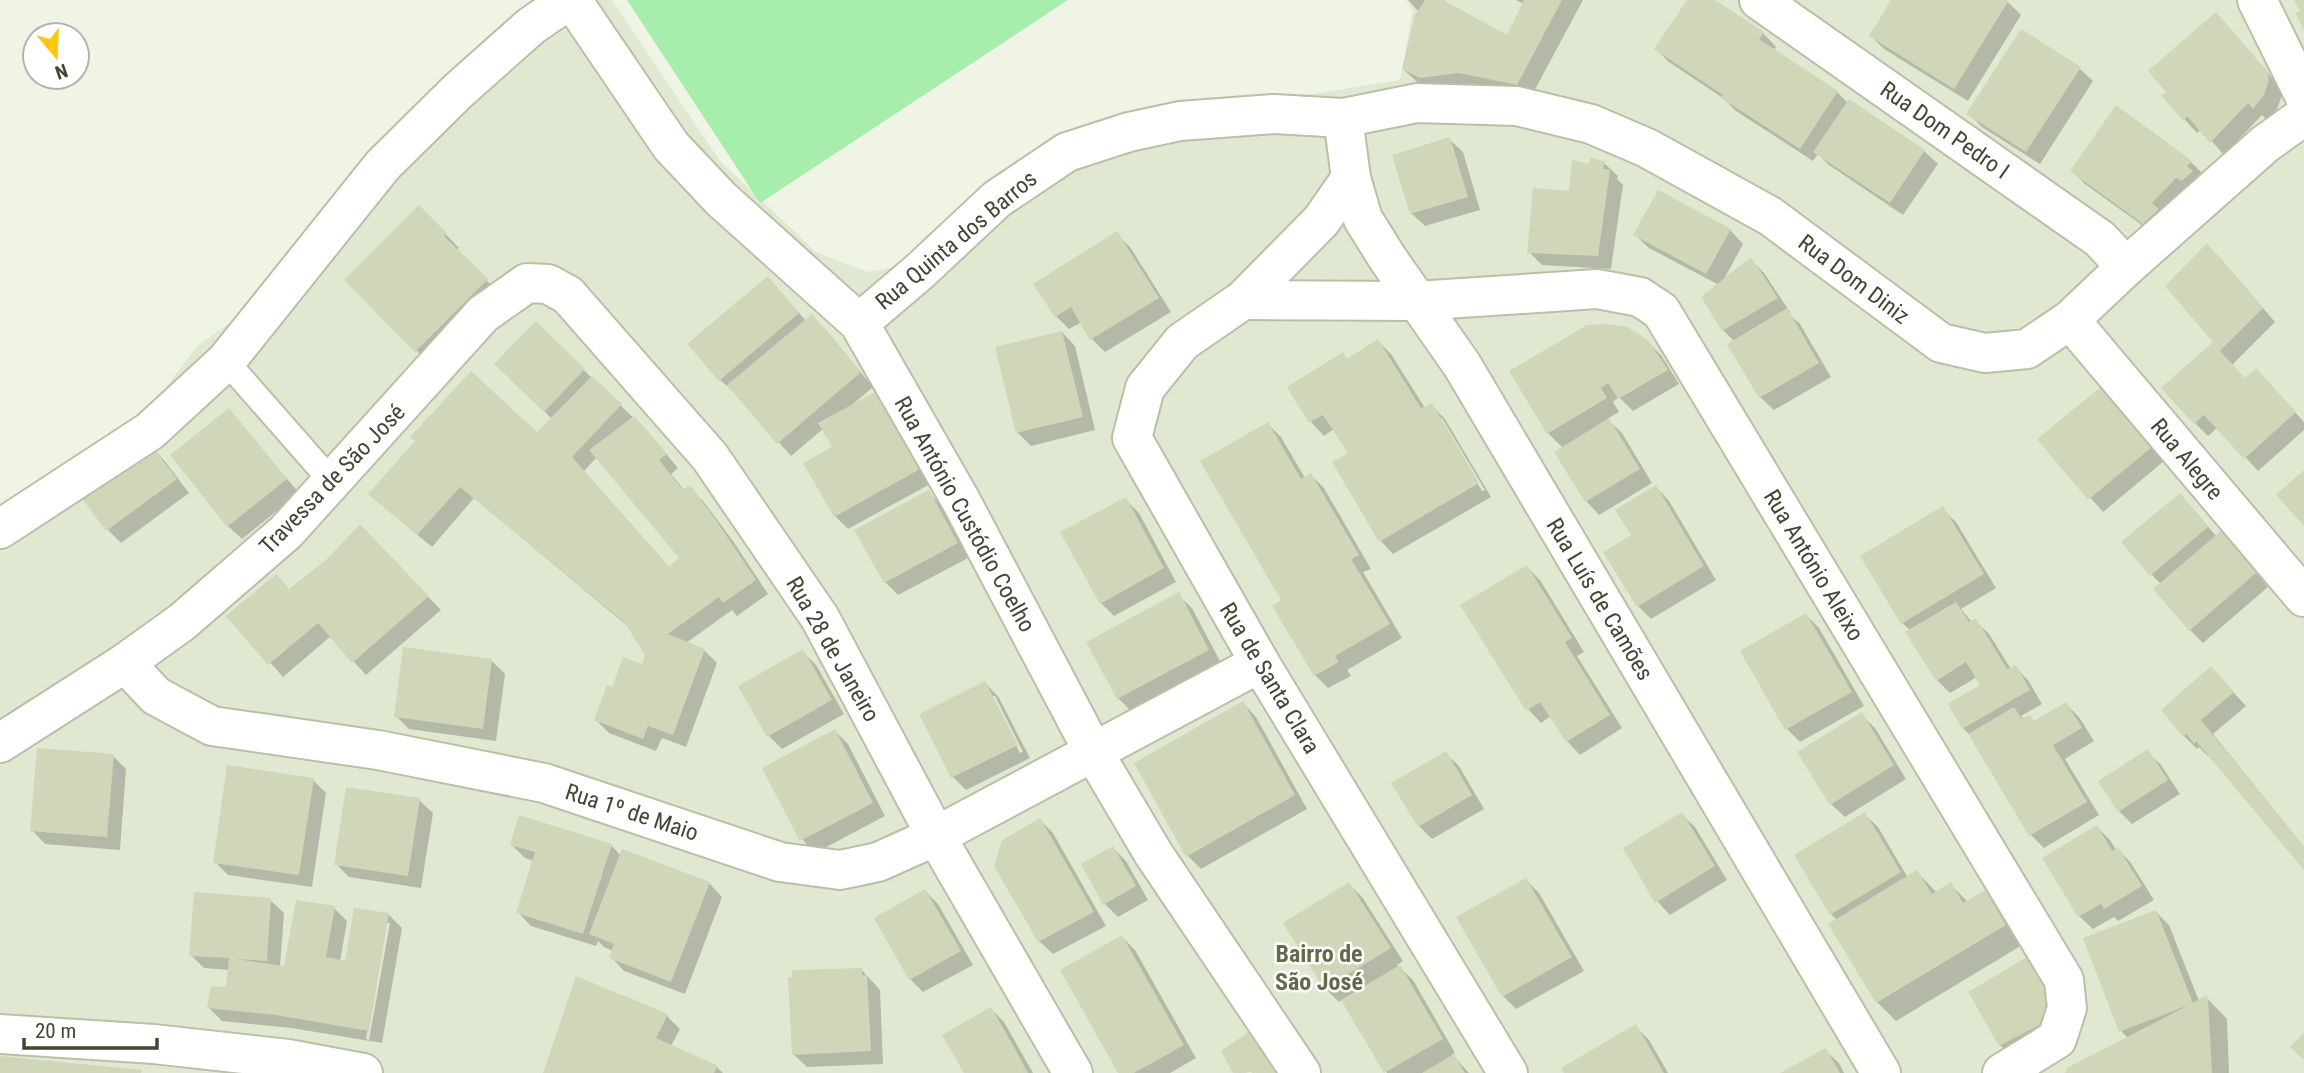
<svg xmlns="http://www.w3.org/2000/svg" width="2304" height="1073" viewBox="0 0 2304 1073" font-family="'Roboto Condensed',sans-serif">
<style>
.residential{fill:#e1e8d1}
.green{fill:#a7edac}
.shadow{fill:#0003;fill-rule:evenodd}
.building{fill:#d0d6b8}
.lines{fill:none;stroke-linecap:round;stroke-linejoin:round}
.service-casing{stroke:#b8c0a5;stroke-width:28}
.minor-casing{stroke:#b8c0a5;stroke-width:42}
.service{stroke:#fff;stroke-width:24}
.minor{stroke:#fff;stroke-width:38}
.labels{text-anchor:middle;stroke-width:5;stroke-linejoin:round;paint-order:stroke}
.street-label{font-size:23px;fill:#424633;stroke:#fff}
.neighbourhood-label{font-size:24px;font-weight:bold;fill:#636a49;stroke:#fff}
</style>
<rect width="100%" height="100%" fill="#eff4e4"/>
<path class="residential" d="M536,0H612L720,161L816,252L868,272L891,268L908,257L1063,135L1135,111L1206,98L1312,94L1400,80L1413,10L1406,0H2304V1073H0V511L140,422L197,346L245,312Z"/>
<path class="green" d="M627,0H1068L760,203Z"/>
<g class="shadow">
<path d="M1408,0H1445L1443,2L1508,37L1524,4L1516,0H1583L1531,97L1434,91L1417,82L1403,69L1419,12Z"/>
<path d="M1689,0H1712L1763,33L1776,47L1773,51L1837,92L1848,103L1924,151L1938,164L1903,215L1829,165L1818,154L1813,161L1736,111L1723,98L1669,62L1656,49Z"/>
<path d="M1893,0H2006L2021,15L1968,101L1884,49L1871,36Z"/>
<path d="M2229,28L2279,86L2282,95L2277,109L2267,120L2262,115L2224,155L2201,129L2197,133L2163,96Z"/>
<path d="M2079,68L2093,81L2040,164L1982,127L1969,114Z"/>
<path d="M1449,139L1463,152L1480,210L1425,226L1411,213Z"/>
<path d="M2191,162L2204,175L2157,236L2085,184L2072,171Z"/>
<path d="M1604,163L1618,176L1617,179L1623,185L1611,269L1542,265L1529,252L1590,166Z"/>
<path d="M419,207L459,248L456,250L500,294L430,364L346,280Z"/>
<path d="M1730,230L1743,244L1722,283L1751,260L1764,273L1790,312L1788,313L1800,324L1831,377L1774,410L1760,397L1734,341L1723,330L1719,285L1649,248L1635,235Z"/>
<path d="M1117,234L1130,247L1171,312L1105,352L1092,339L1082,322L1069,329L1056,316Z"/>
<path d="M2220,258L2275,322L2232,365L2245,380L2269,384L2304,422V430L2258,471L2218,427L2208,436L2195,423L2215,343Z"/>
<path d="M781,292L806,321L825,329L873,387L853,404L854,405L876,393L932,483L848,529L835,516L834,448L823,429L791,456L734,392L720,380Z"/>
<path d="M536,324L647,431L678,468L671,474L685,491L689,488L703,501L733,541L768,594L737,616L732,610L686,643L704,650L717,663L686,747L662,738L656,751L609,733L596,720L613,689L643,666L647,655L631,629L474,498L432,547L384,507L537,434L552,419L497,364ZM597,457L681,558L670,568L584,471Z"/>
<path d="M1062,332L1075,346L1095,430L1031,446L1017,432Z"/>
<path d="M1378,341L1391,354L1425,408L1431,405L1445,419L1491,497L1393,554L1380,540L1350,454L1334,429L1324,436L1311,422L1289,387L1342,354L1348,360ZM1438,418H1442L1485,490L1482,491Z"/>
<path d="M1647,341L1661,355L1679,384L1633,411L1619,397L1613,402L1619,412L1607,419L1622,433L1652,483L1599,515L1586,501L1556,452L1563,448L1548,433L1511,372Z"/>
<path d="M2115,402L2164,461L2103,512L2040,440Z"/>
<path d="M229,410L299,493L242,539L228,526Z"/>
<path d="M1268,424L1281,437L1305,478L1311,475L1324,488L1371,569L1363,572L1402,638L1347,670L1351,676L1328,688L1315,675L1284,601Z"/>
<path d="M151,447L164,460L189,493L121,543L108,530L83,497Z"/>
<path d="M1656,487L1669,501L1716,580L1651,619L1638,606L1633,536Z"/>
<path d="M928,492L941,505L970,557L898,595L885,582Z"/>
<path d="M1126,500L1139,513L1176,582L1114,616L1101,603Z"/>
<path d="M1942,509L1956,522L1996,588L1961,609L1972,622L1975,621L1989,634L2011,669L2015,667L2028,680L2042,704L2021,716L2025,720L2035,722L2066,704L2079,717L2094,741L2065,759L2099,815L2044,848L2031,835L1971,736L1963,728L1982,685L1977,677L1950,693L1937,680L1911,631L1902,623Z"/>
<path d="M2193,509L2217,537L2234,547L2268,587L2203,643L2190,630L2161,584L2151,574Z"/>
<path d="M360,527L441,610L366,675L331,636L283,677L229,616L290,590L328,560Z"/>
<path d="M1527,567L1540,580L1584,652L1577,656L1622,728L1580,755L1567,741L1551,716L1541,723L1528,709Z"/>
<path d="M1178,595L1192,608L1221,663L1131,711L1118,698Z"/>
<path d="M1806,615L1819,628L1864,706L1800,742L1787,729Z"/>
<path d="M802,651L816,665L844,714L782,749L769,736L740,687Z"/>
<path d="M492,661L505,674L496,741L409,729L396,716Z"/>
<path d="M2224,682L2246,706L2213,734L2304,847V867L2210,754L2208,756L2199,747L2197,749L2184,736Z"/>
<path d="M985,683L998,696L1030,758L966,790L953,777ZM991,696H995L1023,752L1020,753Z"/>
<path d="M1243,703L1256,717L1307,809L1201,869L1188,856Z"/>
<path d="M1861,714L1875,728L1906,779L1845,817L1831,804Z"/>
<path d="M835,731L848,744L885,816L815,853L802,839Z"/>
<path d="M2148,752L2161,765L2180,794L2132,824L2119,811Z"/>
<path d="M1445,753L1459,766L1484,809L1432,839L1419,826Z"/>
<path d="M113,756L126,769L120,850L45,844L32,830Z"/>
<path d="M313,780L326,793L312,887L228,875L215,862Z"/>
<path d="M419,800L433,813L421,888L349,877L336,864Z"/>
<path d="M1681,814L1695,827L1727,880L1670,915L1657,901Z"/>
<path d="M1864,814L1878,827L1908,878L1917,872L1937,893L1950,884L1968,902L1985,893L2004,912L2024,944L1896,1021L1877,1002L1837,920L1831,914Z"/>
<path d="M1040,820L1053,833L1106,926L1053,954L1039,941Z"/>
<path d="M2097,827L2110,840L2116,850L2118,849L2131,863L2154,900L2118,921L2114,917L2093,929L2079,916Z"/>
<path d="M512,845H611L621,856L709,883L722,897L685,994L624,971L611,957L613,951L604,947L598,941L596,946L531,926L518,912L534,861L525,858Z"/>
<path d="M1113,848L1126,861L1148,900L1118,917L1105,904Z"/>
<path d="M1526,880L1539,893L1584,971L1516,1009L1503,996Z"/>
<path d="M1349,884L1362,897L1403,961L1397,965L1413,980L1455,1053L1452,1054L1469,1073H1387L1343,999L1339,1002L1325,988L1285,924Z"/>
<path d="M925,891L938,904L973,965L923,992L910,979Z"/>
<path d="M270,900L284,913L280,967L286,968L334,908L347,921L340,962L346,963L389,915L402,928L382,1043L291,1028L222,1021L209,1008L227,989L229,970L204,968L191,955ZM386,923H390L369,1040L366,1039Z"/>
<path d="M2156,912L2169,925L2199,1001L2206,997L2227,1019L2229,1073H2067L2128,1038L2121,1031Z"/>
<path d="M1122,937L1135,950L1196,1058L1170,1073H1120Z"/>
<path d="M2026,960L2040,973L2063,1010L2014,1058L2000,1045Z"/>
<path d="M861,969L880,990L883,1064L807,1067L793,1054Z"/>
<path d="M991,1009L1004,1022L1033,1073H965Z"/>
<path d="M667,1016L680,1029L671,1046L717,1067L723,1073H545Z"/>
<path d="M1635,1026L1649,1040L1668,1073H1566Z"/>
<path d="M1825,1050L1839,1063L1844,1073H1784Z"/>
</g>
<g class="building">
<path d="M1425,0H1443L1507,35L1524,0H1562L1517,85L1459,73L1420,78L1402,69L1415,15Z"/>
<path d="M1687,0H1715L1764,32L1759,39L1838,91L1800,149L1721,98L1723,95L1654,49Z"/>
<path d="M1891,0H2009L1954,89L1869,36Z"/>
<path d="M2294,0H2304V30L2295,13L2300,11Z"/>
<path d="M2216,12L2267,71L2269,80L2264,95L2253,109L2248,103L2210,143L2187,116L2183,121L2161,95L2166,92L2148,71Z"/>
<path d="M2021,29L2081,67L2026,152L1966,114Z"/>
<path d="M1849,99L1925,150L1890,203L1813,152Z"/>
<path d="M2116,105L2192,161L2187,166L2193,171L2182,181L2176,178L2152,203L2159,209L2143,224L2070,171Z"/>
<path d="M1450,137L1468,197L1410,214L1392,155Z"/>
<path d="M1590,157L1605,162L1603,169L1610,170L1598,256L1527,253L1533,188L1569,191L1572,160L1589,164Z"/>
<path d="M1658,190L1731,229L1706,274L1633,235Z"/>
<path d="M419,205L447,233L444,236L488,279L415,352L344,280Z"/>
<path d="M1117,231L1159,298L1090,340L1071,307L1055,317L1033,284Z"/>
<path d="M2207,243L2263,308L2220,351L2245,378L2256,368L2296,412L2244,459L2204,415L2194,424L2161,388L2213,342L2165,286Z"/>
<path d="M1751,257L1778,298L1722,331L1701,297Z"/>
<path d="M768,276L799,313L719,381L687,344Z"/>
<path d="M1787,308L1819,363L1759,398L1727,344Z"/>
<path d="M812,314L861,372L777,444L727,385Z"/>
<path d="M536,321L585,369L544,412L494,364Z"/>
<path d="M1606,324L1627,327L1648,340L1668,370L1618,399L1608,383L1601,388L1607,398L1547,434L1509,371L1587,325Z"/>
<path d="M1062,331L1083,417L1016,433L995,347Z"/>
<path d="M1378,339L1421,408L1432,403L1479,483L1379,542L1332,462L1348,453L1323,415L1309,423L1287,387L1343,352L1347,359Z"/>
<path d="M471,371L537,432L592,376L622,404L572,457L669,567L679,558L589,450L634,416L667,454L659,460L683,490L690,485L720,526L756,580L723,603L719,597L668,634L705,649L673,735L648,726L643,739L594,720L607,685L612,687L623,657L642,664L645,655L625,623L460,487L417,535L368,494L415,441L410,437Z"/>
<path d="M2102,386L2152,447L2088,500L2037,439Z"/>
<path d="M877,391L920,469L834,517L803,463L832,447L818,423Z"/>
<path d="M229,408L287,479L227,527L170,455Z"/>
<path d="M1609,418L1640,469L1585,502L1554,452Z"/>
<path d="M1268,422L1301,479L1311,473L1359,555L1351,559L1390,624L1335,656L1339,662L1314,676L1272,606L1281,600L1200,461Z"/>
<path d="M151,445L177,479L106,531L81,497Z"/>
<path d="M2304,470V526L2276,495Z"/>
<path d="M1656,485L1704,566L1637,607L1603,552L1631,535L1615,510Z"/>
<path d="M929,490L958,543L884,583L854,530Z"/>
<path d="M2180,493L2208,527L2150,576L2121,542Z"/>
<path d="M1126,497L1164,568L1100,604L1060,532Z"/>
<path d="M1943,506L1984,574L1901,624L1860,556Z"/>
<path d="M360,524L429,596L352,663L318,623L268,665L226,616L276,574L289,589L327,559Z"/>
<path d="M2221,531L2256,573L2189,631L2153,589Z"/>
<path d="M1527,565L1572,638L1565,642L1610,715L1566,742L1540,702L1526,711L1460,605Z"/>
<path d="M1179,592L1209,650L1117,699L1086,642Z"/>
<path d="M1956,602L1969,622L1976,618L2007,669L2016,665L2030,690L1962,729L1948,704L1980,685L1966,662L1936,681L1905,632Z"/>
<path d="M1806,613L1852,692L1785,730L1740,651Z"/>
<path d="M403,647L492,659L483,729L394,717Z"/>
<path d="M803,649L832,700L767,737L738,686Z"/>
<path d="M2211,666L2234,692L2201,720L2304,847V870L2196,741L2194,744L2186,733L2183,737L2161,710Z"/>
<path d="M985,681L1018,745L951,778L919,714Z"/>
<path d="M1243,701L1295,795L1186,857L1134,763Z"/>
<path d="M2066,702L2082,728L2053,745L2087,802L2029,836L1968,734L2014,707L2022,719L2030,715L2034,721Z"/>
<path d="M1862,712L1894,765L1830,805L1797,752Z"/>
<path d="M835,729L873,803L800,841L762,768Z"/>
<path d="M37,748L114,754L107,837L30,831Z"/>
<path d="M2148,749L2168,780L2118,812L2098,781Z"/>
<path d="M1446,751L1472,795L1418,827L1391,783Z"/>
<path d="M227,765L314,778L299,875L213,863Z"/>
<path d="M346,787L420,798L408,876L334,865Z"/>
<path d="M1682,812L1715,866L1655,903L1623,848Z"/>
<path d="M1865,812L1901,872L1830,915L1794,855Z"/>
<path d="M519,815L612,844L583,934L516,913L535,852L510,845Z"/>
<path d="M1040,818L1094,912L1038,942L994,866L1002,840Z"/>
<path d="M2097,825L2112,851L2118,847L2142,886L2104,909L2101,904L2078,917L2042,858Z"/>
<path d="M1113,846L1136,886L1103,905L1081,864Z"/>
<path d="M622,849L710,882L671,982L609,958L614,944L589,934Z"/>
<path d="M1917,870L1932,894L1951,882L1963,903L1985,890L2006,925L1876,1003L1828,924Z"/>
<path d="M1526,878L1572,957L1502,997L1456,917Z"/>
<path d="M1349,882L1391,948L1324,989L1283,923Z"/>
<path d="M925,889L961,951L909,980L874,918Z"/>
<path d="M194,892L271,898L267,961L236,959L284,966L296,900L335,906L326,957L345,961L354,908L389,913L369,1031L276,1015L207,1008L211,986L226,987L229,958L189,956Z"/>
<path d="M2156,910L2193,1003L2206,995L2208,998L2212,1073H2065L2067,1068L2189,1005L2119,1032L2083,938Z"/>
<path d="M1122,935L1184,1045L1134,1073H1118L1060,970Z"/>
<path d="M2027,957L2051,995L2043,1023L1999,1046L1968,992Z"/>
<path d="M1400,965L1443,1039L1384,1073L1341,1000Z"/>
<path d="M862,968V975H867L871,1051L792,1055L788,977H792V970Z"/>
<path d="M576,976L668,1014L656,1038L718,1066L714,1073H543Z"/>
<path d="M991,1007L1015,1049L1028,1073H964L942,1035Z"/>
<path d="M1636,1024L1664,1073H1564L1561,1068Z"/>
<path d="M1253,1029L1285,1073H1252L1251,1071L1246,1073H1233L1221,1051Z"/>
<path d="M2304,1032V1060L2290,1047Z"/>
<path d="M1826,1048L1840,1073H1780Z"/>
<path d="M1454,1054L1465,1073H1422Z"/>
<path d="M0,1056L142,1070L141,1073H0Z"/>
</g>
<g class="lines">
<defs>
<path id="service" d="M226,361L333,483"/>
<g id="minor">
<path d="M572,0L671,146L721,199L859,323L961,501L1094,753L1153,853L1301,1073"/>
<path d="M1759,0L2100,239L2126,267"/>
<path d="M2257,0L2304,95"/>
<path d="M1343,118L1351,178L1363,219L1388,259L1462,365L1881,1073"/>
<path d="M1351,178L1321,221L1243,300L1182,342L1145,388L1132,438L1260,663L1508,1073"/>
<path d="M1243,300L1416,301L1597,289L1640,297L1661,311L2064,980L2067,1008L2057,1039L2002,1073"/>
<path d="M2070,320L2304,597"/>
<path d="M859,323L920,271L997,199L1067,152L1129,132L1180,121L1274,114L1343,118L1417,103L1517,106L1591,124L1647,148L1770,216L1941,343L1985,353L2027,349L2070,320L2126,267L2265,144L2304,116"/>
<path d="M0,529L150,431L226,361L383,165L458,91L531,26L569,0"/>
<path d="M125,663L156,696L212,726L378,750L544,783L780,862L840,870L878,862L936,836L1260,663"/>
<path d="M0,743L125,663L182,622L286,532L483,314L527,283L548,284L568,295L710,457L820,618L936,836L1073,1073"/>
<path d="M0,1034L154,1044L288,1059L363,1073"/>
</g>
</defs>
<use href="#service" class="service-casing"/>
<use href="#minor" class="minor-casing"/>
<use href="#service" class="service"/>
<use href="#minor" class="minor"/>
</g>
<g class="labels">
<g class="street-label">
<text transform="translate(1945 130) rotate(35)" y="8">Rua Dom Pedro I</text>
<text transform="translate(956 240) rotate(-40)" y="8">Rua Quinta dos Barros</text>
<text transform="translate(1854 279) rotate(37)" y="8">Rua Dom Diniz</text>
<text transform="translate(2187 459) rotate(50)" y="8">Rua Alegre</text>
<text transform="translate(332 479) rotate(-46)" y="8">Travessa de São José</text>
<text transform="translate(965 514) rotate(61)" y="8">Rua António Custódio Coelho</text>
<text transform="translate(1814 565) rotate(59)" y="8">Rua António Aleixo</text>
<text transform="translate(1600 599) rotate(59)" y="8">Rua Luís de Camões</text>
<text transform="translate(833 649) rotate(60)" y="8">Rua 28 de Janeiro</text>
<text transform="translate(1270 678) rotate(59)" y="8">Rua de Santa Clara</text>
<text transform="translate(632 812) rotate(18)" y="8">Rua 1º de Maio</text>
</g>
<g class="neighbourhood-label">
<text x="1319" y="962">Bairro de<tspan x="1319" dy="28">São José</tspan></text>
</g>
</g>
<g transform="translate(56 56) rotate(161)"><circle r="33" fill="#ffffff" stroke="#b3b5ad" stroke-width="2"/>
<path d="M0-5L12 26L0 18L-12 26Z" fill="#ffc80f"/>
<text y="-10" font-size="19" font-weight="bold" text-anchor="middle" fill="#424633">N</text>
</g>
<path d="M24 1038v10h133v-10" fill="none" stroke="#424633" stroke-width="3.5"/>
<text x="35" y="1038" font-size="21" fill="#424633" stroke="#ffffff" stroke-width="5" paint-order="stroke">20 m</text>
</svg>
